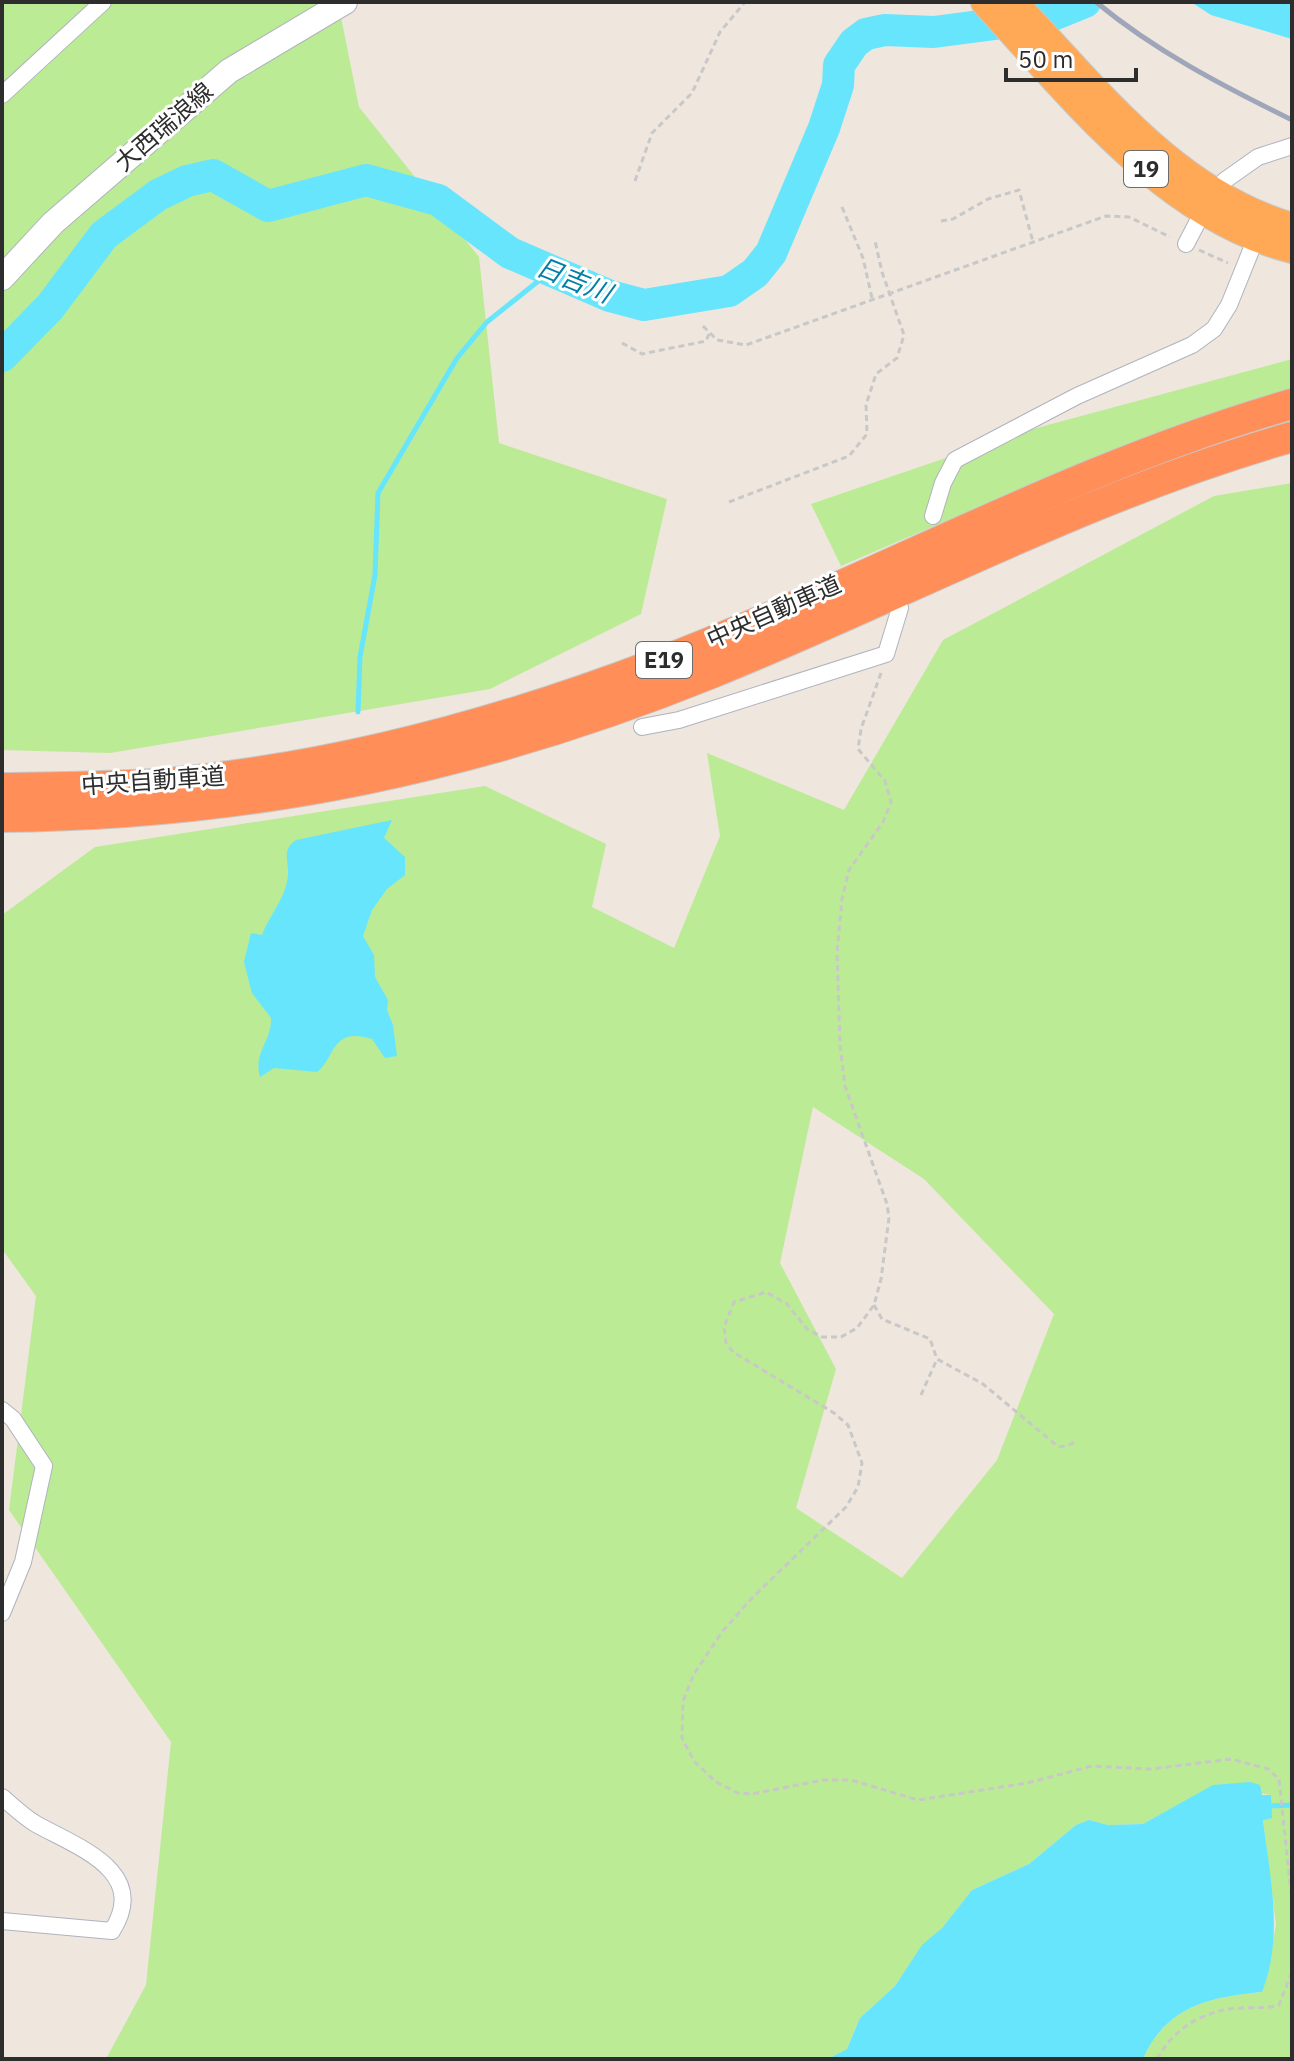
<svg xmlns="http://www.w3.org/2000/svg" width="1294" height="2061" viewBox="0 0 1294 2061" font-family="'IBM Plex Sans','Noto Sans JP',sans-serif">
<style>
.green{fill:#bceb95;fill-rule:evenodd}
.water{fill:#66e5fc}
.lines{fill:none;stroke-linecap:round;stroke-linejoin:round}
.stream{stroke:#66e5fc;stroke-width:5}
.river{stroke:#66e5fc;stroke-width:32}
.minor-casing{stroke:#aeb3be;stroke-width:18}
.secondary-casing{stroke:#aeb3be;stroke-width:26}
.trunk-casing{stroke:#c8c8c8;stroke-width:30}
.motorway-casing{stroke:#c8c8c8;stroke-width:32}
.path{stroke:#c8c8c8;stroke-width:3;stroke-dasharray:6 4;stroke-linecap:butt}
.minor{stroke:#fff;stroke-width:16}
.secondary{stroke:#fff;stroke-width:24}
.trunk{stroke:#ffa856;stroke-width:28}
.motorway{stroke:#ff8e59;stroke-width:30}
.rail{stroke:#9fa6b9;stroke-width:5}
.labels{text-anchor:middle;stroke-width:6;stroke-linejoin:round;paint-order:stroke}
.shield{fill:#fff;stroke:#6c6c6c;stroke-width:2}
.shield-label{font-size:22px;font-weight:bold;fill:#2d2d2d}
.street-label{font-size:24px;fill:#2d2d2d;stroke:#fff}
.water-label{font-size:26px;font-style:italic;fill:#017fa5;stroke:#fff}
</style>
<rect width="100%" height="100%" fill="#efe6de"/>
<g class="green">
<path d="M2,2H338L359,107L479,257L499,443L667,499L641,614L490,689L110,753L2,750Z"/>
<path d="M1292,359V388C1138,440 990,501 841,566L811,504L1022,432Z"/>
<path d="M1292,483V2059H1143C1166,2006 1210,1997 1262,1992L1276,1925L1263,1820L1271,1795L1213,1786L1143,1824L1108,1825L1089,1820L1076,1825L1029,1864L972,1890L942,1928L922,1946L895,1986L860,2018L847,2049L828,2059H106L146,1985L171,1742L9,1510L36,1296L2,1249V915L95,847L485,786L606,844L592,907L674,948L720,836L707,753L844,810L943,640L1214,496ZM813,1107L924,1179L1054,1314L997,1460L902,1578L796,1508L836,1369L780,1263Z"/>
</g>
<g class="water">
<path d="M1191,2H1292V39L1211,15Z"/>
<path d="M392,820L384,838L405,857V875L387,889L372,910L363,936L374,955L375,977L388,1000L387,1010L393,1025L397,1056L385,1058L372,1039C331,1026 336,1057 317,1072L274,1068L260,1077C253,1052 272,1041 271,1018L252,993L249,982L244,962L251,933L262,935C270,914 286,898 288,875C289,860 281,850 296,840Z"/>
<path d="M1250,1782L1260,1785L1262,1795H1271L1272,1818L1263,1820C1270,1878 1284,1936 1262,1992C1210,1997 1166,2006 1143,2059H828L847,2049L860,2018L895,1986L922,1945L942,1928L972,1890L1029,1864L1076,1825L1089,1820L1108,1825L1143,1824L1213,1785Z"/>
</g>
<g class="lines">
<g class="stream">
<path d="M358,712L360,657L375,575L378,493L457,358L487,322L551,271"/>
<path d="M1268,1806L1292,1805"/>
</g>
<path class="river" d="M2,356L50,307L104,235L158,195L187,181L213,175L268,206L366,180L438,200L510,253L610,296L644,305L729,291L755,273L771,253L824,128L838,85L839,65L854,43L866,34L885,30L934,32L1048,17L1085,2"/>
<defs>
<g id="minor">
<path d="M2,95L103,2"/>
<path d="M1224,181L1258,157L1292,146"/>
<path d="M1186,244L1197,223"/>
<path d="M933,516L943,483L955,460L1077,396L1192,345L1214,329L1229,305L1256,238"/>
<path d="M642,727L679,720L886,654L900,608"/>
<path d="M2,1410L13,1419L44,1466L23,1562L2,1613"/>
<path d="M2,1797C13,1806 24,1817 36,1824C77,1847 150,1871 112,1931L2,1921"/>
</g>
<path id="secondary" d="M2,278L53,223L229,71L345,2"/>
<g id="trunk">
<path d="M985,2C1072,96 1164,216 1292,249"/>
<path d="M1013,2C1095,88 1174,193 1292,227"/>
</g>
<g id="motorway">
<path d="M2,788C72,787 144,787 213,778C364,760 513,718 655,664C870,582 1069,468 1292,404"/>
<path d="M2,817C252,815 480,767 712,673C905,595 1090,494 1292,437"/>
</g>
</defs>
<use href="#minor" class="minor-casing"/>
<use href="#secondary" class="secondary-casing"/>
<use href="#trunk" class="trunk-casing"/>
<use href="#motorway" class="motorway-casing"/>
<g class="path">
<path d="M635,181L652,133L692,93L720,32L745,2"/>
<path d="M842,207L863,258L872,298"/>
<path d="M941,221L953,219L988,199L1019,190L1033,242"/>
<path d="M1199,250L1228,263"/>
<path d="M703,326L717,340L746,345L1106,216L1129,217L1170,237"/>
<path d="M622,343L642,354L706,341L709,334"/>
<path d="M729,502L849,456L867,434L866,405L876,374L897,358L904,335L882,272L875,241"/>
<path d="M881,673L861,729L858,749L885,781L891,802L883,822L849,870L842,899L837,952L840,1045L845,1086L887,1204L889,1218L881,1279L874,1305L857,1328L841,1337H822L807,1329L787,1304L766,1292L734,1302L724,1327L726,1343L733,1352L834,1413L848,1425L862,1463L858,1487L846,1507L752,1598L722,1632L694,1674L683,1701L682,1738L694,1761L716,1782L738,1793L752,1794L823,1780H851L918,1800L1027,1783L1092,1766L1151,1769L1231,1759L1268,1769L1279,1779L1292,1902"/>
<path d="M874,1305L882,1319L930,1339L937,1359L983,1384L1056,1445L1061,1447L1074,1443"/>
<path d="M921,1395L937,1359"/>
<path d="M1157,2059C1175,2027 1204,2010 1241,2008C1254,2007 1266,2009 1279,2005L1292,1972"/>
</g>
<use href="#minor" class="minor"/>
<use href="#secondary" class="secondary"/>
<use href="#trunk" class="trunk"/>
<use href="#motorway" class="motorway"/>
<path class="rail" d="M1096,2C1155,51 1223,86 1292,120"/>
</g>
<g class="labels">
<g class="shield">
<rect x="1124" y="151" width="44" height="36" rx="6"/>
<rect x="636" y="642" width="56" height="36" rx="6"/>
</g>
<g class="shield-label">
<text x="1146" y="177">19</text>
<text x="664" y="668">E19</text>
</g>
<g class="street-label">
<text transform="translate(164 127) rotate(-41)" y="8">大西瑞浪線</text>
<text transform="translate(774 612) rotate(-24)" y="8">中央自動車道</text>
<text transform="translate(153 781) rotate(-4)" y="8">中央自動車道</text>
</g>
<g class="water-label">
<text transform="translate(574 280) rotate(22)" y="9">日吉川</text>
</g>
</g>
<rect width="1294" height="2061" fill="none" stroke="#2d2d2d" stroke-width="8"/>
<path d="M1006 68v12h130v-12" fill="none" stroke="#2d2d2d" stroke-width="4"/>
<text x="1018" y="68" font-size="24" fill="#2d2d2d" stroke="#ffffff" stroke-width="6" paint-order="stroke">50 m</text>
</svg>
